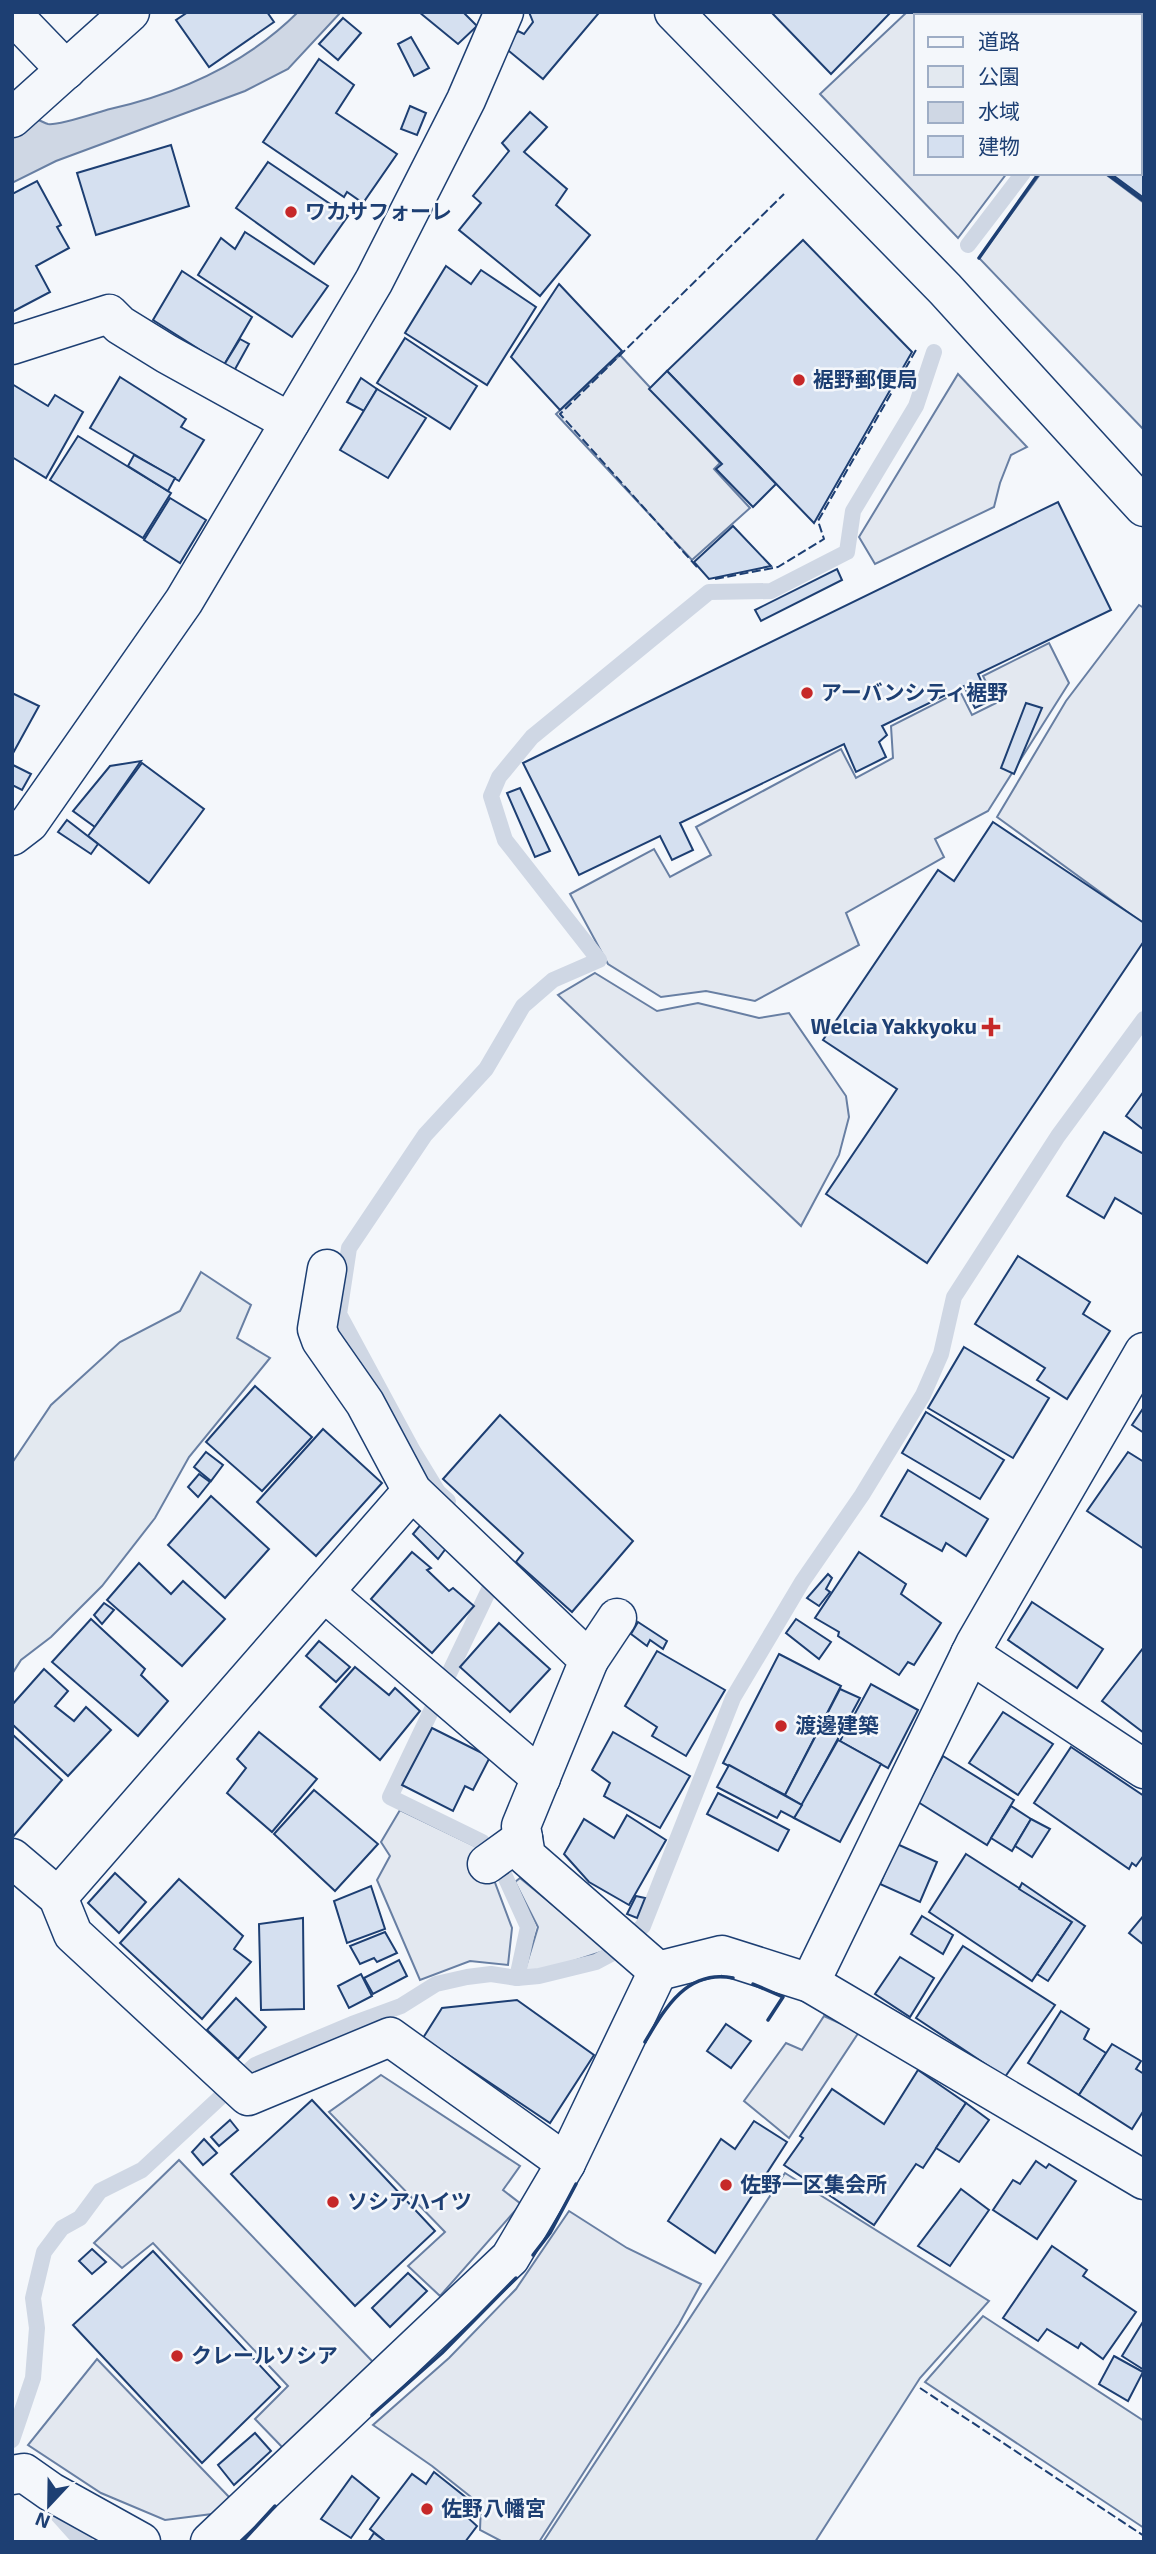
<svg xmlns="http://www.w3.org/2000/svg" width="1156" height="2554" viewBox="0 0 1156 2554" font-family="'Exo 2','Noto Sans JP',sans-serif">
<style>
.green{fill:#e3e9f0;stroke:#687fa3;stroke-width:2}
.parking{fill:#e3e8f0;stroke:#687fa3;stroke-width:2}
.water{fill:#cfd7e4;stroke:#687fa3;stroke-width:2}
.lines{fill:none;stroke-linecap:round;stroke-linejoin:round}
.stream{stroke:#cfd7e4;stroke-width:16}
.building{fill:#d5e0f0;stroke:#1d3f73;stroke-width:2}
.minor-casing{stroke:#1d3f73;stroke-width:41}
.minor{stroke:#f4f7fb;stroke-width:38}
.fence{stroke:#1d3f73;stroke-width:2;stroke-dasharray:9 3.5;stroke-linecap:butt}
.wall{stroke:#1d3f73;stroke-width:3.5}
.poi-dot{fill:#c62828;stroke:#f4f7fb;stroke-width:2.5}
.labels{text-anchor:middle;stroke-width:5;stroke-linejoin:round;paint-order:stroke}
.poi-label{font-size:21px;font-weight:bold;fill:#1d3f73;stroke:#f4f7fb;text-anchor:start}
</style>
<rect width="100%" height="100%" fill="#f4f7fb"/>
<g class="green">
<path d="M201,1272L251,1305L237,1338L270,1358L189,1457L155,1518L102,1586L51,1637L21,1660L12,1674V1463L51,1405L120,1342L180,1311Z"/>
<path d="M785,2173L989,2301L920,2378L815,2542H543Z"/>
<path d="M983,2316L1144,2421V2528L925,2382Z"/>
</g>
<g class="parking">
<path d="M907,12H915L919,16H916V173H1007L958,238L820,94Z"/>
<path d="M1041,173H1104L1144,203V430L979,258Z"/>
<path d="M620,355L720,463L714,469L750,508L692,560L556,414Z"/>
<path d="M958,374L1027,447L1011,455L1000,483L994,507L875,564L859,537Z"/>
<path d="M1139,605L1144,608V924L997,817L1066,701Z"/>
<path d="M1049,643L1069,683L988,811L935,839L944,857L846,913L859,945L755,1001L706,991L661,997L608,964L570,894L654,849L670,877L711,855L696,827L841,749L856,778L893,758L891,726L960,691L972,715L996,703L983,676Z"/>
<path d="M595,973L657,1011L698,1003L759,1018L789,1013L846,1096L849,1117L839,1155L801,1226L558,995Z"/>
<path d="M400,1810L477,1847L485,1856L512,1928L508,1965L470,1961L420,1980L377,1880L390,1856L381,1842Z"/>
<path d="M520,1878L587,1933L607,1950L537,1973L525,1970L538,1927L515,1882Z"/>
<path d="M824,2016L859,2032L789,2138L744,2101L786,2043L802,2050Z"/>
<path d="M381,2075L520,2166L503,2190L521,2204L440,2296L408,2266L445,2232L329,2112Z"/>
<path d="M179,2160L373,2362L284,2449L255,2419L288,2386L153,2243L122,2268L94,2243Z"/>
<path d="M569,2211L627,2248L701,2284L679,2324L539,2542L501,2541L480,2530L481,2505L432,2466L373,2425L449,2358L516,2289Z"/>
<path d="M97,2359L230,2498L212,2514L165,2520L101,2493L28,2445Z"/>
</g>
<path class="water" d="M298,12H341L288,69L245,91L56,161L12,183V138L38,120C42,121 44,123 48,124C58,126 98,112 110,109C180,93 247,63 298,12Z"/>
<g class="lines">
<g class="stream">
<path d="M1140,45L1144,42"/>
<path d="M968,245L1023,173"/>
<path d="M448,1501L438,1492L413,1451L339,1314L349,1248L425,1135L486,1069L523,1006L553,980L599,960L505,840L491,796L499,777L532,737L709,592L771,591L847,552L853,511L916,406L934,352"/>
<path d="M498,1571L390,1797L482,1842L503,1872L528,1927L517,1978"/>
<path d="M12,2440L33,2378L37,2328L33,2298L44,2252L62,2228L80,2218L100,2191L142,2170L255,2065L352,2024L401,2006L436,1984L467,1977L491,1974L517,1978L539,1976L596,1962L613,1953L643,1926L733,1698L802,1582L862,1495L923,1395L941,1354L954,1297L1058,1136L1144,1019"/>
<path d="M48,2504L74,2533L85,2542"/>
</g>
</g>
<g class="building">
<path d="M188,12H267L274,22L209,67L176,20Z"/>
<path d="M419,12H463L477,26L458,44Z"/>
<path d="M529,12H595L598,14L543,79L504,47L518,31L524,34L533,22Z"/>
<path d="M771,12H891L831,74Z"/>
<path d="M1035,12H1111L1108,16H1039Z"/>
<path d="M343,18L361,33L338,60L319,44Z"/>
<path d="M411,37L429,68L414,76L398,44Z"/>
<path d="M319,59L354,85L336,113L397,154L363,203L347,192L344,197L263,142Z"/>
<path d="M1140,75L1144,77V198L1110,173H1140Z"/>
<path d="M410,106L426,113L417,135L401,129Z"/>
<path d="M530,112L547,127L524,152L567,189L556,205L590,235L540,296L459,230L481,203L473,196L509,151L502,143Z"/>
<path d="M171,145L189,206L96,235L77,173Z"/>
<path d="M268,162L348,216L314,264L236,208Z"/>
<path d="M37,181L61,225L57,227L69,248L36,266L50,292L12,312V194Z"/>
<path d="M245,232L328,286L292,337L198,275L221,238L235,249Z"/>
<path d="M803,240L912,352L814,523L667,371Z"/>
<path d="M446,266L471,284L481,270L536,307L487,385L405,333Z"/>
<path d="M182,271L252,317L224,365L153,320Z"/>
<path d="M559,284L622,351L560,410L511,357Z"/>
<path d="M405,338L477,386L450,429L377,383Z"/>
<path d="M240,339L249,344L234,371L224,365Z"/>
<path d="M667,371L776,484L753,507L716,469L722,464L649,389Z"/>
<path d="M120,377L186,419L181,427L204,440L179,481L90,428Z"/>
<path d="M361,378L377,389L364,411L347,402Z"/>
<path d="M12,384L48,406L55,395L83,412L46,478L12,457Z"/>
<path d="M377,389L426,418L388,478L340,450Z"/>
<path d="M78,436L171,493L143,538L50,480Z"/>
<path d="M134,455L175,478L168,491L128,466Z"/>
<path d="M170,498L206,520L180,563L144,540Z"/>
<path d="M1058,502L1111,610L978,674L990,701L975,708L964,686L882,726L887,735L879,742L886,757L856,772L844,744L680,823L693,850L672,860L660,836L579,875L523,763Z"/>
<path d="M733,526L771,566L709,579L694,562Z"/>
<path d="M837,569L842,580L761,621L755,610Z"/>
<path d="M12,693L39,706L12,755Z"/>
<path d="M1026,703L1042,708L1014,774L1001,768Z"/>
<path d="M141,761L95,827L73,811L110,766Z"/>
<path d="M142,763L204,809L149,883L88,836Z"/>
<path d="M13,765L31,774L22,790L12,785Z"/>
<path d="M520,788L550,851L535,857L507,793Z"/>
<path d="M67,820L98,844L91,854L58,832Z"/>
<path d="M993,822L1144,923V941L927,1263L826,1194L897,1089L823,1040L938,870L954,881Z"/>
<path d="M1144,1091V1130L1126,1116Z"/>
<path d="M1104,1132L1144,1154V1215L1115,1198L1104,1218L1067,1196Z"/>
<path d="M1018,1256L1090,1302L1083,1314L1110,1331L1067,1399L1037,1380L1045,1368L975,1324Z"/>
<path d="M964,1347L1049,1398L1013,1458L928,1408Z"/>
<path d="M255,1386L312,1437L262,1491L206,1442Z"/>
<path d="M1144,1407V1433L1132,1425Z"/>
<path d="M926,1412L1004,1460L980,1499L902,1453Z"/>
<path d="M500,1415L633,1541L572,1612L516,1562L523,1553L443,1479Z"/>
<path d="M323,1429L382,1483L316,1556L257,1502Z"/>
<path d="M206,1452L223,1465L211,1481L194,1467Z"/>
<path d="M1128,1452L1144,1462V1549L1087,1511Z"/>
<path d="M908,1470L988,1519L966,1556L946,1543L942,1551L881,1516Z"/>
<path d="M199,1474L210,1482L198,1497L188,1487Z"/>
<path d="M211,1496L269,1549L225,1598L168,1545Z"/>
<path d="M423,1522L450,1543L438,1559L413,1534Z"/>
<path d="M412,1552L431,1568L427,1570L449,1591L453,1588L474,1606L432,1653L371,1599Z"/>
<path d="M859,1552L906,1584L901,1594L941,1623L914,1665L908,1662L899,1675L838,1636L839,1632L815,1618Z"/>
<path d="M139,1563L171,1594L183,1581L225,1619L182,1666L107,1600Z"/>
<path d="M828,1574L832,1578L826,1589L830,1592L819,1606L807,1598Z"/>
<path d="M1032,1602L1103,1649L1077,1688L1008,1640Z"/>
<path d="M104,1603L114,1610L102,1624L94,1615Z"/>
<path d="M91,1619L145,1669L141,1675L168,1701L138,1736L52,1662Z"/>
<path d="M796,1619L831,1642L819,1659L786,1633Z"/>
<path d="M638,1622L667,1641L663,1649L650,1640L647,1646L631,1634Z"/>
<path d="M499,1623L550,1669L510,1712L460,1667Z"/>
<path d="M319,1641L350,1667L336,1682L306,1656Z"/>
<path d="M1144,1647V1733L1102,1701Z"/>
<path d="M657,1651L725,1690L686,1756L652,1736L657,1727L625,1706Z"/>
<path d="M779,1654L841,1686L785,1795L723,1763Z"/>
<path d="M355,1667L389,1695L395,1688L420,1711L380,1760L320,1707Z"/>
<path d="M44,1669L68,1691L55,1706L74,1721L86,1707L111,1730L68,1776L12,1724V1705Z"/>
<path d="M871,1684L918,1710L888,1768L840,1741Z"/>
<path d="M840,1689L860,1698L802,1805L785,1795Z"/>
<path d="M1003,1712L1053,1744L1018,1795L969,1763Z"/>
<path d="M432,1728L490,1757L473,1790L465,1786L453,1811L402,1785Z"/>
<path d="M259,1732L317,1779L272,1832L227,1793L246,1768L237,1759Z"/>
<path d="M613,1732L690,1776L660,1828L604,1796L610,1783L592,1770Z"/>
<path d="M12,1734L62,1780L12,1838Z"/>
<path d="M838,1740L881,1764L840,1842L794,1818Z"/>
<path d="M1071,1747L1144,1796V1855L1136,1866L1132,1863L1129,1869L1034,1803Z"/>
<path d="M943,1756L1014,1800L987,1845L918,1802Z"/>
<path d="M729,1765L802,1805L794,1818L781,1811L777,1818L717,1787Z"/>
<path d="M314,1790L378,1844L335,1891L274,1834Z"/>
<path d="M718,1793L789,1830L778,1851L707,1814Z"/>
<path d="M1011,1806L1031,1819L1012,1851L991,1838Z"/>
<path d="M627,1815L666,1840L629,1905L589,1882L564,1854L584,1819L614,1838Z"/>
<path d="M1031,1819L1050,1829L1032,1857L1015,1846Z"/>
<path d="M897,1844L937,1862L920,1902L880,1884Z"/>
<path d="M966,1854L1072,1922L1032,1981L929,1912Z"/>
<path d="M115,1873L146,1902L119,1933L88,1903Z"/>
<path d="M179,1879L243,1936L234,1949L251,1962L202,2019L120,1943Z"/>
<path d="M1022,1883L1085,1926L1048,1981L1037,1974L1072,1922L1019,1889Z"/>
<path d="M371,1886L385,1929L347,1943L334,1901Z"/>
<path d="M636,1896L645,1898L637,1918L627,1914Z"/>
<path d="M1144,1915V1945L1129,1933Z"/>
<path d="M922,1916L953,1935L943,1954L911,1934Z"/>
<path d="M303,1918L304,2009L261,2010L259,1924Z"/>
<path d="M385,1932L397,1953L377,1962L374,1958L360,1964L350,1946Z"/>
<path d="M963,1946L1055,2005L1005,2077L916,2018Z"/>
<path d="M900,1957L934,1978L910,2017L875,1994Z"/>
<path d="M399,1960L407,1976L373,1994L364,1978Z"/>
<path d="M361,1974L372,1996L349,2008L338,1986Z"/>
<path d="M236,1998L266,2027L238,2059L207,2030Z"/>
<path d="M517,2000L594,2055L550,2123L423,2038L442,2008Z"/>
<path d="M1061,2011L1089,2029L1084,2039L1106,2053L1079,2095L1028,2063Z"/>
<path d="M726,2024L751,2041L731,2068L707,2051Z"/>
<path d="M1112,2044L1141,2061L1136,2069L1144,2074V2110L1132,2129L1079,2095Z"/>
<path d="M918,2070L966,2103L923,2168L916,2164L874,2225L784,2165L803,2138L800,2136L832,2089L884,2124Z"/>
<path d="M312,2100L435,2231L355,2306L231,2174Z"/>
<path d="M966,2103L989,2120L959,2162L936,2148Z"/>
<path d="M230,2120L238,2130L219,2146L211,2137Z"/>
<path d="M754,2121L787,2142L715,2253L668,2221L721,2139L735,2149Z"/>
<path d="M204,2139L217,2153L203,2165L192,2152Z"/>
<path d="M1036,2161L1046,2168L1049,2164L1076,2181L1037,2239L993,2210L1013,2180L1020,2184Z"/>
<path d="M961,2189L989,2210L950,2266L918,2246Z"/>
<path d="M1052,2246L1087,2270L1083,2276L1136,2312L1103,2359L1081,2343L1078,2348L1047,2329L1038,2341L1003,2318Z"/>
<path d="M92,2249L106,2262L92,2274L79,2261Z"/>
<path d="M153,2251L280,2387L202,2463L73,2325Z"/>
<path d="M408,2273L427,2291L390,2327L372,2308Z"/>
<path d="M1144,2320V2370L1122,2356Z"/>
<path d="M1114,2356L1143,2372L1128,2401L1099,2384Z"/>
<path d="M255,2433L271,2451L234,2485L218,2465Z"/>
<path d="M434,2472L473,2503L465,2515L477,2526L465,2542H386L370,2529L412,2474L426,2484Z"/>
<path d="M352,2476L379,2498L351,2538L321,2519Z"/>
<path d="M374,2533L386,2542H368Z"/>
</g>
<g class="lines">
<defs>
<g id="minor">
<path d="M674,12L945,289L1144,507"/>
<path d="M12,14L66,70"/>
<path d="M12,118L130,12"/>
<path d="M12,345L109,314L120,325L167,354L290,422"/>
<path d="M12,836L29,823L184,601L374,281L466,100L504,12"/>
<path d="M327,1269L317,1329L321,1340L365,1403L412,1491L589,1660L521,1826L526,1856L658,1971L722,1955L810,1983L1144,2180"/>
<path d="M324,1592L541,1778"/>
<path d="M970,1654L1144,1769"/>
<path d="M589,1660L617,1618"/>
<path d="M12,1858L58,1897L73,1934L248,2096L390,2037L566,2163"/>
<path d="M487,1864L523,1838"/>
<path d="M58,1897L412,1491"/>
<path d="M810,1983L975,1644L1144,1352"/>
<path d="M12,2475L24,2473L51,2492L141,2542"/>
<path d="M210,2542L510,2258L566,2163L658,1971"/>
</g>
</defs>
<use href="#minor" class="minor-casing"/>
<use href="#minor" class="minor"/>
<g class="fence">
<path d="M697,567L560,414L784,194"/>
<path d="M715,579L778,567L824,539L818,521L916,350"/>
<path d="M920,2388L1144,2536"/>
</g>
<g class="wall">
<path d="M1140,67L1144,63"/>
<path d="M1106,173L1144,201"/>
<path d="M979,258L1039,173"/>
<path d="M753,1984L783,1997L768,2020"/>
<path d="M645,2042C665,2008 687,1969 733,1978"/>
<path d="M533,2255L550,2233L576,2184"/>
<path d="M372,2415L442,2353L516,2278"/>
<path d="M242,2542L275,2506"/>
</g>
</g>
<g class="poi-dot">
<circle cx="291" cy="212" r="7"/>
<circle cx="799" cy="380" r="7"/>
<circle cx="807" cy="693" r="7"/>
<path d="M987.5 1016.5h7v7h7v7h-7v7h-7v-7h-7v-7h7z"/>
<circle cx="781" cy="1726" r="7"/>
<circle cx="726" cy="2185" r="7"/>
<circle cx="333" cy="2202" r="7"/>
<circle cx="177" cy="2356" r="7"/>
<circle cx="427" cy="2509" r="7"/>
</g>
<g class="labels">
<g class="poi-label">
<text x="305" y="219">ワカサフォーレ</text>
<text x="813" y="387">裾野郵便局</text>
<text x="821" y="700">アーバンシティ裾野</text>
<text x="977" y="1034" text-anchor="end">Welcia Yakkyoku</text>
<text x="795" y="1733">渡邊建築</text>
<text x="740" y="2192">佐野一区集会所</text>
<text x="347" y="2209">ソシアハイツ</text>
<text x="191" y="2363">クレールソシア</text>
<text x="441" y="2516">佐野八幡宮</text>
</g>
</g>
<rect width="1156" height="2554" fill="none" stroke="#1d3f73" stroke-width="28"/>
<rect x="914" y="14" width="228" height="161" fill="#f4f7fb" stroke="#9eadc5" stroke-width="2"/>
<rect x="928" y="37" width="35" height="10" fill="#f4f7fb" stroke="#9eadc5" stroke-width="2"/>
<text x="978" y="49" font-size="21" fill="#1d3f73">道路</text>
<rect x="928" y="66" width="35" height="21" fill="#e3e9f0" stroke="#9eadc5" stroke-width="2"/>
<text x="978" y="84" font-size="21" fill="#1d3f73">公園</text>
<rect x="928" y="102" width="35" height="21" fill="#cfd7e4" stroke="#9eadc5" stroke-width="2"/>
<text x="978" y="119" font-size="21" fill="#1d3f73">水域</text>
<rect x="928" y="136" width="35" height="21" fill="#d5e0f0" stroke="#9eadc5" stroke-width="2"/>
<text x="978" y="154" font-size="21" fill="#1d3f73">建物</text>
<g transform="translate(49 2505) rotate(202)" stroke="#f4f7fb" stroke-width="5" paint-order="stroke">
<path d="M0-5L12 26L0 18L-12 26Z" fill="#1d3f73"/>
<text y="-10" font-size="19" font-weight="bold" text-anchor="middle" fill="#1d3f73">N</text>
</g>
</svg>
